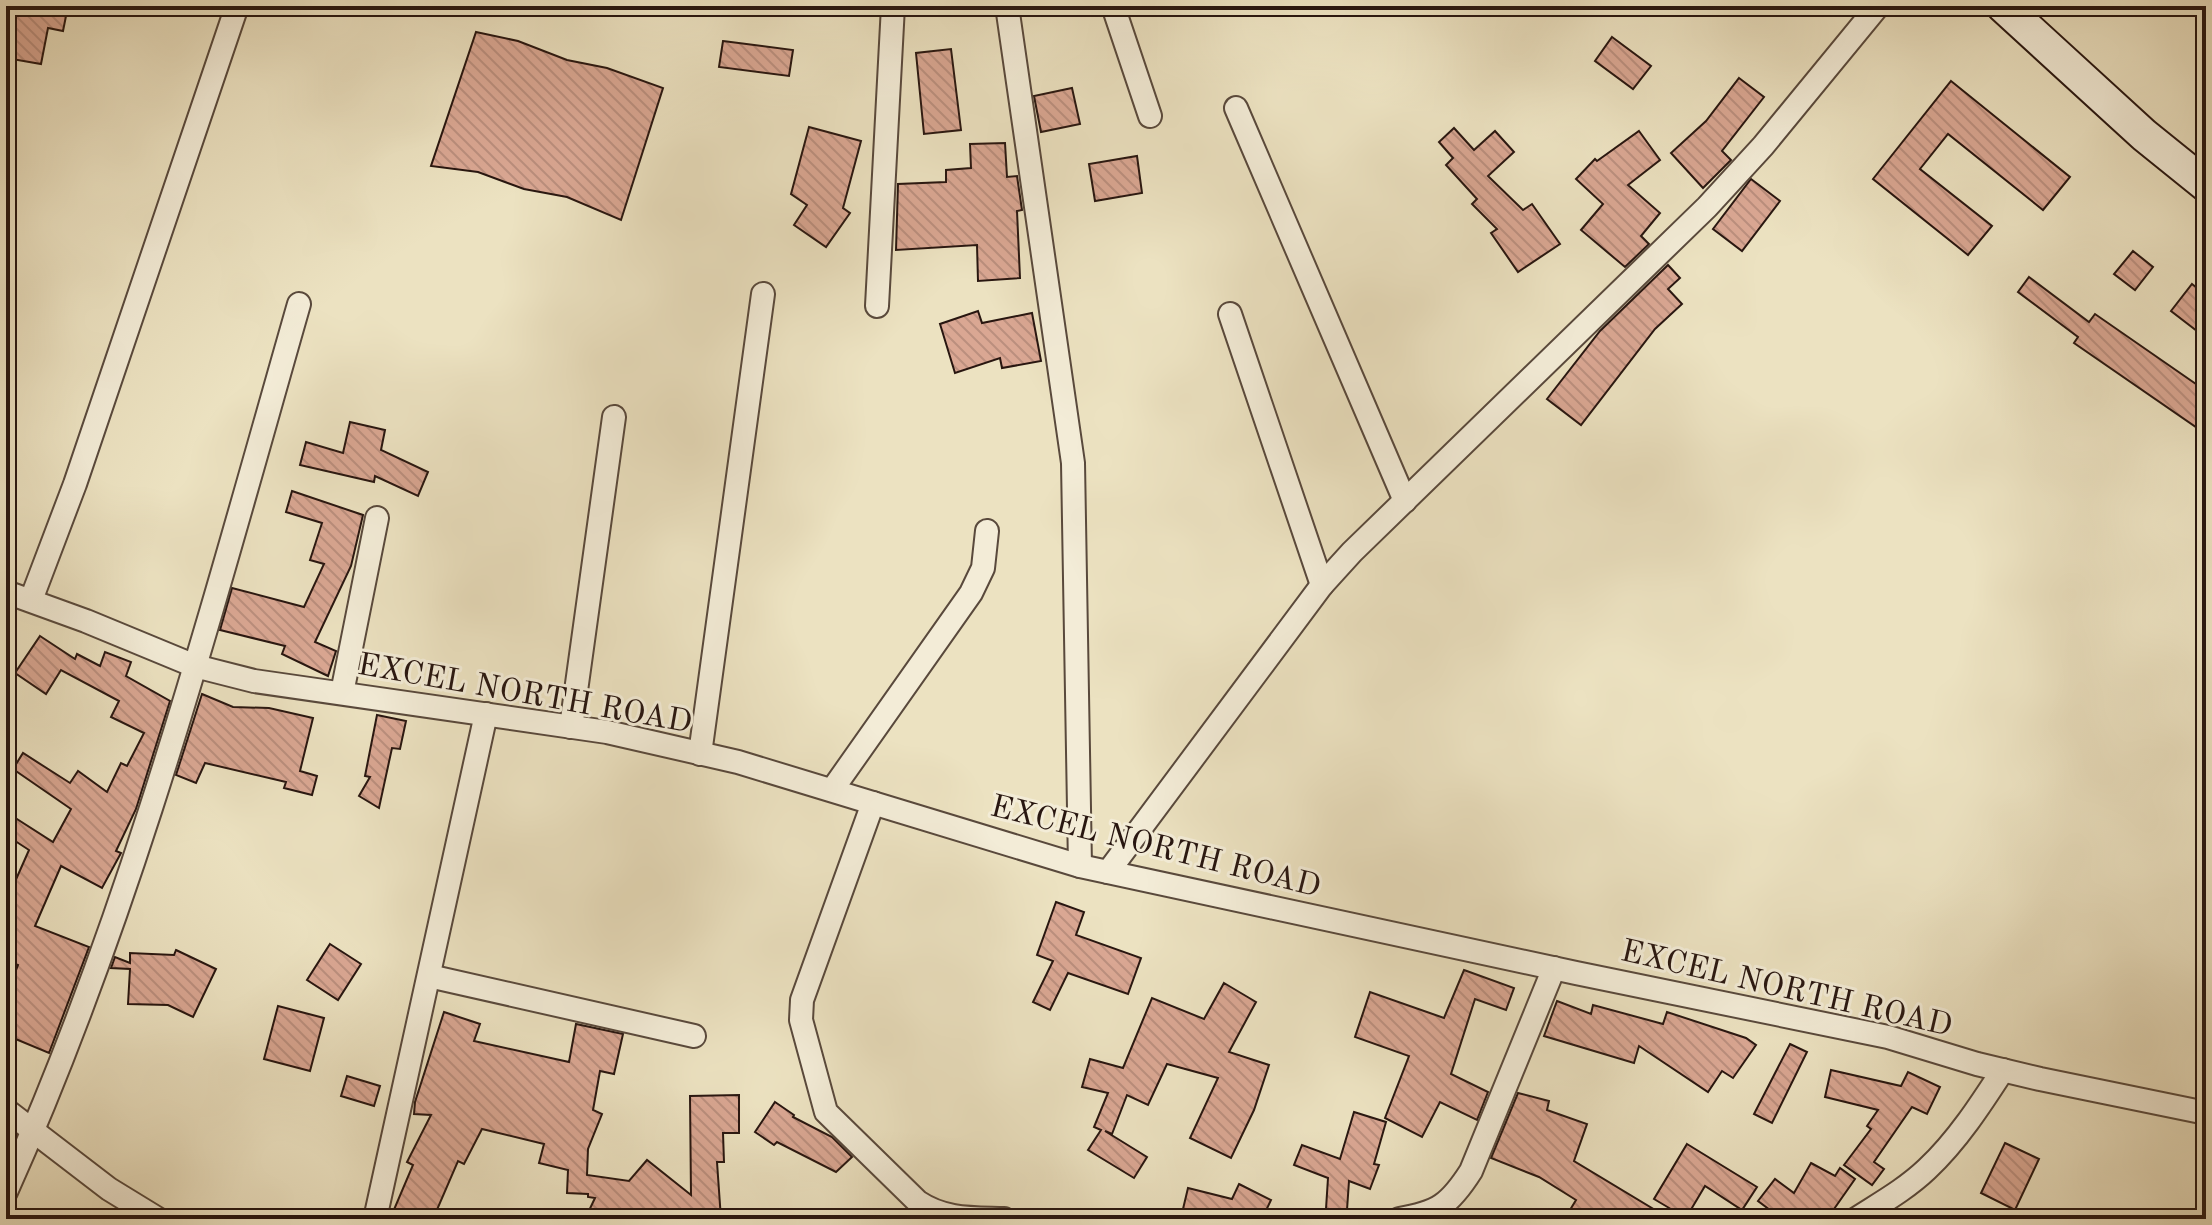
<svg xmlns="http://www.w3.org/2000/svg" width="2212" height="1225" viewBox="0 0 2212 1225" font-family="'Old Standard TT',serif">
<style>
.building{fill:url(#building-back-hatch);stroke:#281610;stroke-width:2}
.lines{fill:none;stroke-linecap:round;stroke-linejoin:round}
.street-casing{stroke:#59493c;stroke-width:26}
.secondary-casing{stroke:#281610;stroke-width:36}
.street{stroke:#f3ecd7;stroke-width:22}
.secondary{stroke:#f3ecd7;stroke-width:32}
.labels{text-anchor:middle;stroke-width:6;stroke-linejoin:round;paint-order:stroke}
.street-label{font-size:32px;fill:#281610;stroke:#f3ecd7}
</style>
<defs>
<pattern id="building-back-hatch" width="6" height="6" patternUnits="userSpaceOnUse" patternTransform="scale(2)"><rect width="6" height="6" fill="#daa793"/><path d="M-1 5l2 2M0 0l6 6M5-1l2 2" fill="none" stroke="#bb8f7e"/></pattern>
</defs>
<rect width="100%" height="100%" fill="#ece2c1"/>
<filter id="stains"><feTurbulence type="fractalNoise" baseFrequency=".0025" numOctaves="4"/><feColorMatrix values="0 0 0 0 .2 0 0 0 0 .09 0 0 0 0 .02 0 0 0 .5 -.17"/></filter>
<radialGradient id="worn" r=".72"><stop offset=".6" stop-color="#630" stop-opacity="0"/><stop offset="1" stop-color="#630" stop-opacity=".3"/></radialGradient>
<g class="building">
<path d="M6,6H68L63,31L48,28L41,64L6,58Z"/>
<path d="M476,32L518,41L567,60L607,68L663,88L621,220L567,197L524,189L478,172L431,166Z"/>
<path d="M1612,37L1651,66L1633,89L1595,61Z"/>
<path d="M723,41L793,50L789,76L719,67Z"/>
<path d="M951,49L961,130L924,134L916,53Z"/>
<path d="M1739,78L1764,97L1722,151L1731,160L1703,188L1671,153L1706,121Z"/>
<path d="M1951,81L2070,177L2043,210L1948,134L1920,169L1992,226L1968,255L1873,179Z"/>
<path d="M1072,88L1080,124L1041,132L1034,96Z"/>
<path d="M809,127L861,141L843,208L850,213L826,247L794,225L807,205L791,194Z"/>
<path d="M1454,128L1474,150L1495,131L1514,152L1488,176L1523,210L1532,204L1560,244L1518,272L1491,233L1497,229L1472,204L1477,199L1446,165L1453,158L1439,142Z"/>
<path d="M1639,131L1660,160L1628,185L1660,213L1641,236L1649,244L1625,267L1581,230L1603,204L1576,179L1595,159L1597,161Z"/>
<path d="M1005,143L1007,177L1017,176L1022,210L1017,211L1020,278L978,281L977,245L896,250L898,184L946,182V170L971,168L970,144Z"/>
<path d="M1137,156L1142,193L1095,201L1089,164Z"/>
<path d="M1751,179L1780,201L1742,251L1713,229Z"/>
<path d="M2133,251L2153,267L2135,290L2114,274Z"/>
<path d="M1668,265L1680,278L1668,289L1682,304L1655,329L1581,425L1547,399L1600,331Z"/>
<path d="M2029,277L2089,322L2095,314L2206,391V434L2074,343L2078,337L2018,292Z"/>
<path d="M2192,284L2206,295V338L2171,311Z"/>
<path d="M978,311L982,323L1032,313L1041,361L1002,368L1000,358L955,373L940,324Z"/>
<path d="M350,422L385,430L381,450L428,472L418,496L375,476L374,482L300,465L306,442L343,453Z"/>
<path d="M292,491L363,515L351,566L315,642L336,651L328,676L282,654L285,646L220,630L232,588L304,607L324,564L310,560L322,523L286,512Z"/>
<path d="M40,636L75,659L77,654L100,666L105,652L131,662L126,676L170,701L136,809L116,851L121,853L102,888L61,866L35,926L89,947L49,1053L6,1035V996L18,965L6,960V902L29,850L6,835V812L53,842L71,809L13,769L23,753L70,783L78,771L107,792L121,763L127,766L144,733L111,717L119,701L61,670L46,694L15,673Z"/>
<path d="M202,694L233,707L269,708L313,718L300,771L317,776L312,795L284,788L286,782L205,763L196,783L176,775Z"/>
<path d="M377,715L406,721L400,749L392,748L379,808L359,796L370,777L365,776Z"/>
<path d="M1056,902L1084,912L1076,935L1141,958L1128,994L1068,973L1050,1010L1033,1002L1053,961L1037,955Z"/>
<path d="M330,944L361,964L338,1000L307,980Z"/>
<path d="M176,950L216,969L193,1017L168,1005L128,1004L130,969L111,968L115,957L130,963V953L174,955Z"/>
<path d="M1464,970L1514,988L1506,1010L1475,999L1451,1074L1488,1092L1477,1120L1440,1102L1422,1137L1385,1118L1409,1056L1355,1037L1370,992L1444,1018Z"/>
<path d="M1224,983L1256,1002L1229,1052L1269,1065L1254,1110L1231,1158L1190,1138L1218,1078L1167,1064L1148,1105L1127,1095L1112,1134L1105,1131L1147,1157L1134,1178L1088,1150L1101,1130L1094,1127L1108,1093L1082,1087L1090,1059L1123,1068L1152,998L1204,1019Z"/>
<path d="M1557,1001L1591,1014L1593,1005L1663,1024L1667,1012L1746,1038L1756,1045L1733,1078L1722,1071L1708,1092L1639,1046L1634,1063L1544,1036Z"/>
<path d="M278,1006L324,1018L310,1071L264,1059Z"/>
<path d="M444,1012L480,1024L474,1041L569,1062L576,1024L623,1034L614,1074L600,1071L593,1110L602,1114L588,1149L587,1175L629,1181L647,1160L691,1195L690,1096L739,1095V1133H723L724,1162H717L721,1219H585L595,1198L588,1197V1194L567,1193L568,1170L539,1163L544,1144L482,1129L464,1164L458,1161L433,1219H390L413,1165L407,1162L431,1115L414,1114L415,1102Z"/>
<path d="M1790,1044L1807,1052L1772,1123L1754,1114Z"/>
<path d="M1831,1070L1901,1086L1908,1072L1940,1087L1927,1114L1912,1107L1874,1162L1884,1169L1872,1185L1844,1165L1871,1129L1867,1126L1878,1110L1825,1097Z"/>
<path d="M347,1076L380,1086L374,1106L341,1096Z"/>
<path d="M1518,1093L1549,1101L1547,1110L1587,1124L1574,1161L1670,1219H1614L1600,1210L1594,1219H1585L1570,1210L1576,1200L1539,1177L1491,1158Z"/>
<path d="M775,1102L794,1115L793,1117L832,1137L852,1157L836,1172L777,1142L774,1145L755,1132Z"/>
<path d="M1354,1112L1386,1122L1374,1164L1379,1165L1370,1189L1349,1181L1347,1210L1326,1209L1328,1178L1294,1165L1302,1145L1340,1159Z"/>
<path d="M2005,1143L2039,1159L2015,1210L1981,1193Z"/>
<path d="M1687,1144L1757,1187L1742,1210L1705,1186L1686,1218L1654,1199Z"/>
<path d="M1811,1163L1835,1176L1840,1168L1855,1179L1827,1219H1782L1758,1201L1775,1179L1794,1193Z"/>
<path d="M1239,1184L1271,1200L1262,1219H1223L1183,1209L1188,1188L1232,1199Z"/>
</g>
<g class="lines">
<defs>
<g id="street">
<path d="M1007,6L1073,463L1080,866"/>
<path d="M1113,6L1150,116"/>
<path d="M1236,108L1405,501"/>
<path d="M877,306L893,6"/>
<path d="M1230,314L1322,585"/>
<path d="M6,592L86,621L195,666L254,681L607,732L738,762L1080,866L1576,973L1888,1037L1977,1064L2040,1079L2206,1113"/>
<path d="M31,600L75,484L237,6"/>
<path d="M342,693L377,518"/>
<path d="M571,727L614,417"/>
<path d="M700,754L763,294"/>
<path d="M832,790L971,593L983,568L987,531"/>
<path d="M873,803L802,1000L801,1020L826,1112L918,1202C945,1220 972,1218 1004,1219"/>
<path d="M1108,872L1322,585L1352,552L1707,207L1763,146L1878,6"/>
<path d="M429,976L694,1036"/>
<path d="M6,1110L109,1189L158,1219"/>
<path d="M6,1192C133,910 214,601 299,304"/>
<path d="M375,1219L486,714"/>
<path d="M1399,1219C1438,1213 1450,1204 1471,1171L1554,968"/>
<path d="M1856,1219C1881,1203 1906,1189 1927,1169C1957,1141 1981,1104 2003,1070"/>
</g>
<path id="secondary" d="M2003,6L2144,135L2206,185"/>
</defs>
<use href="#street" class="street-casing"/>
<use href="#secondary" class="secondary-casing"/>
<use href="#street" class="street"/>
<use href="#secondary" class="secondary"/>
</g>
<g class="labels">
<g class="street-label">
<text transform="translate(525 692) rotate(10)" y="11">EXCEL NORTH ROAD</text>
<text transform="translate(1156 845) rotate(14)" y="11">EXCEL NORTH ROAD</text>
<text transform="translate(1787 987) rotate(13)" y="11">EXCEL NORTH ROAD</text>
</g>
</g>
<rect width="2212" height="1225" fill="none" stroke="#ece2c1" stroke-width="32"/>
<rect x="8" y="8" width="2196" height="1209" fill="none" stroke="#281610" stroke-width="4"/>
<rect x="16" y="16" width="2180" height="1193" fill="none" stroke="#281610" stroke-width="2"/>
<rect width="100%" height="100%" filter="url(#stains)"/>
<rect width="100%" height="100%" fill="url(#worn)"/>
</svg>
